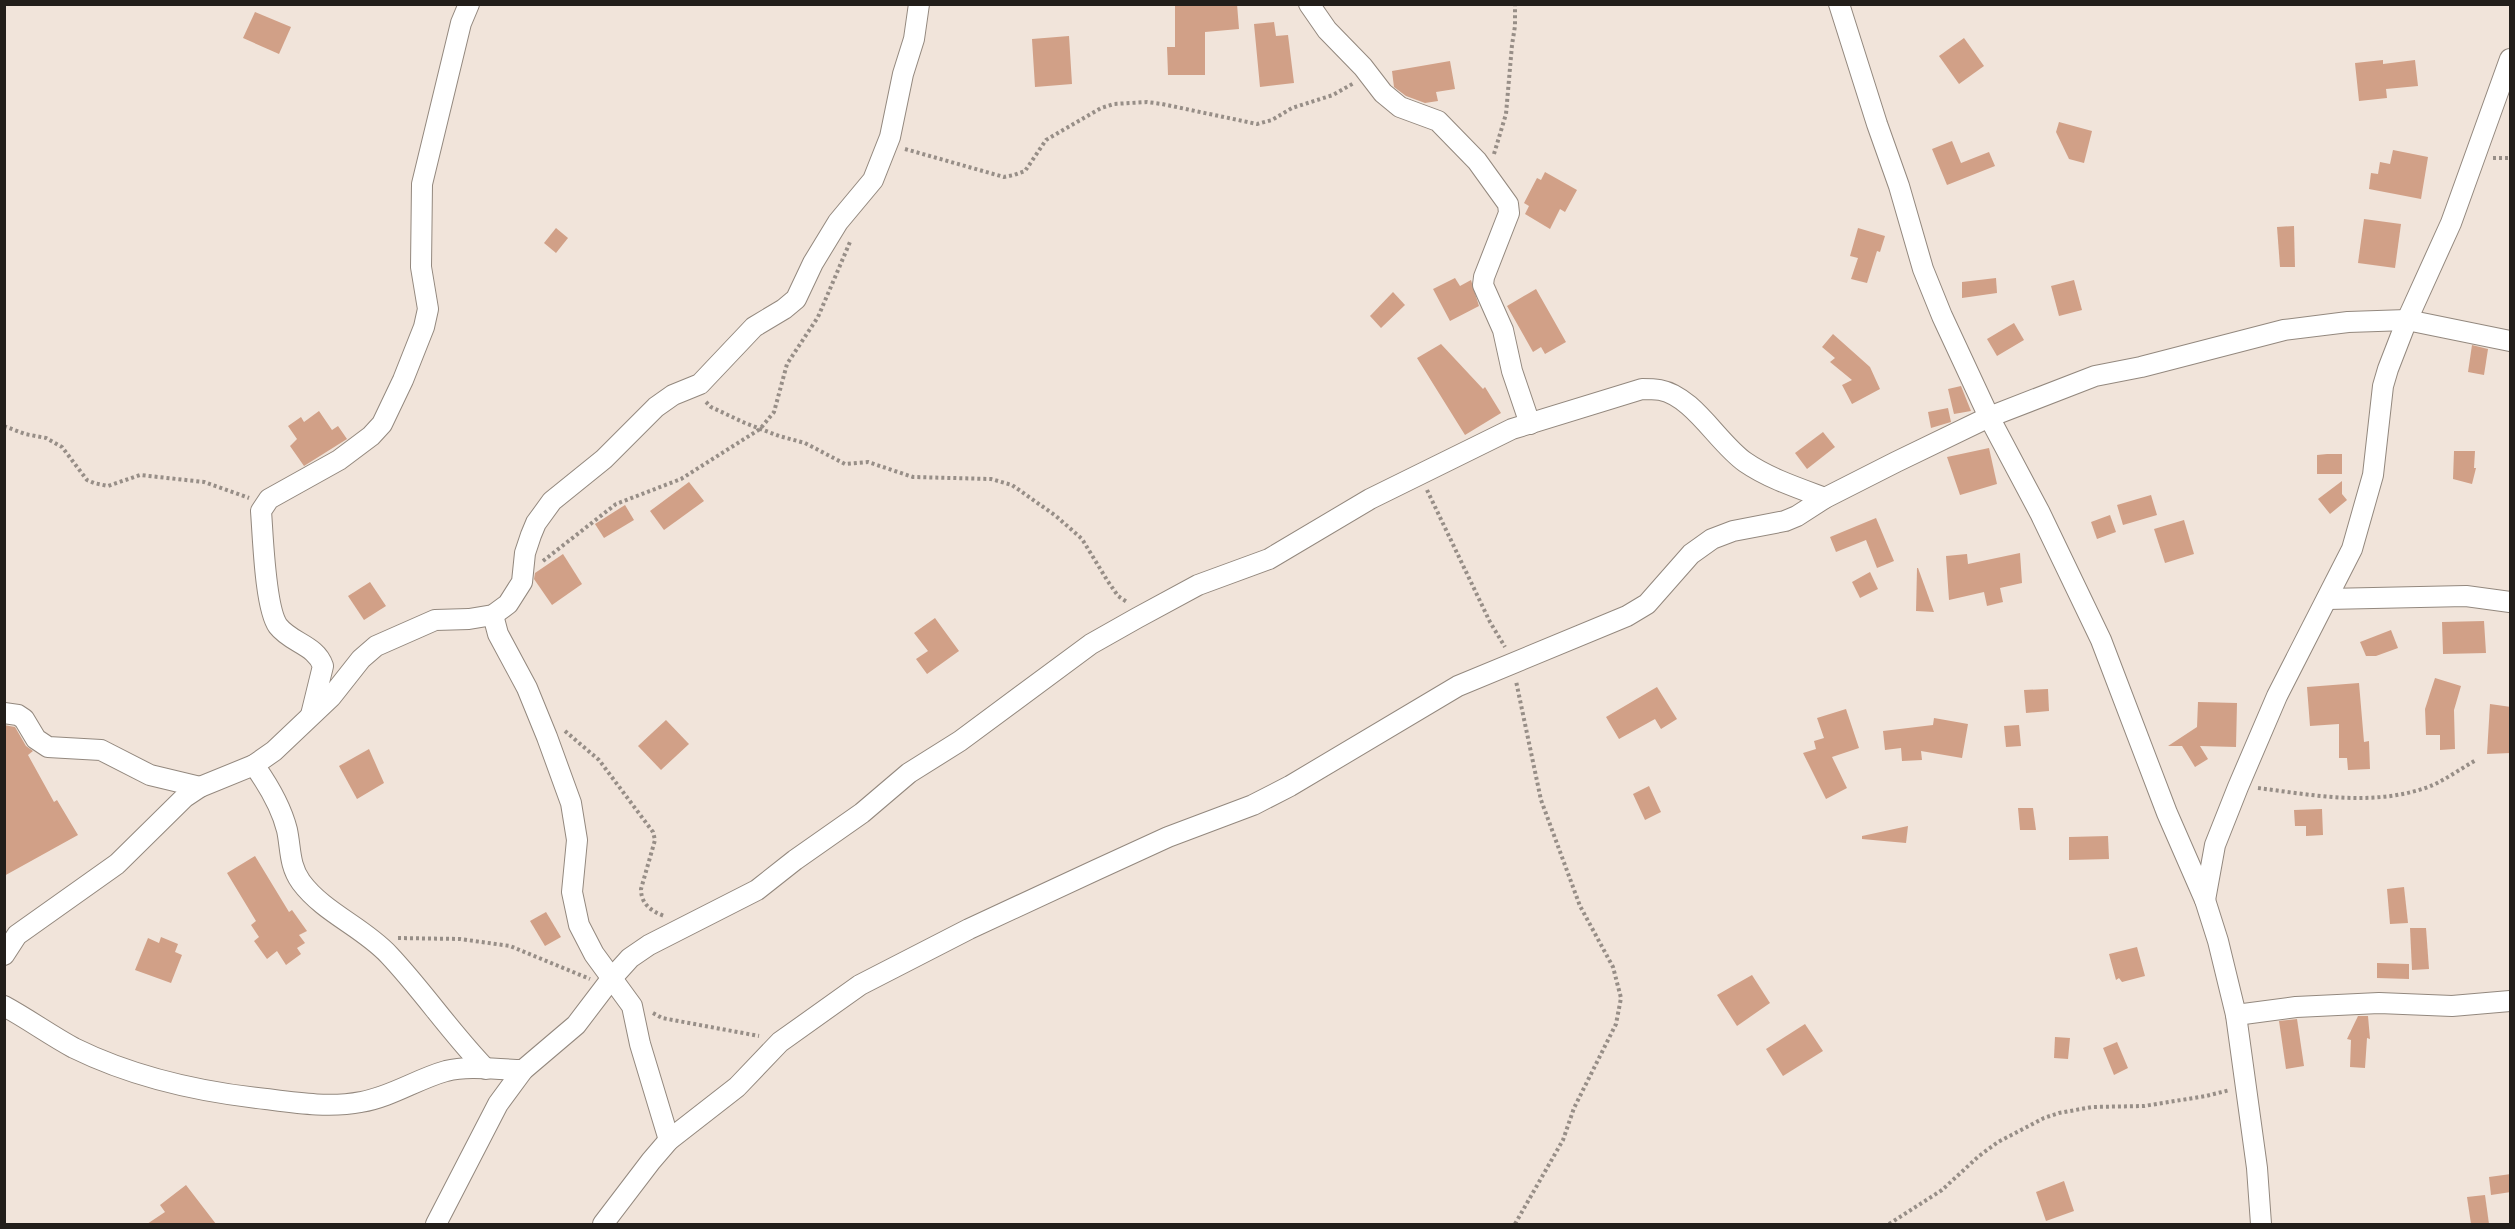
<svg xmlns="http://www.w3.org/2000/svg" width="2515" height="1229" viewBox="0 0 2515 1229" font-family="Roboto,sans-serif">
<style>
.building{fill:#d1a087}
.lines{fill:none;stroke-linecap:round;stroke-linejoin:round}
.minor-casing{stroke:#93887e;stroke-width:22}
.path{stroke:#978e87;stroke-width:4;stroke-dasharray:3 3;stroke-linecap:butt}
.minor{stroke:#fff;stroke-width:20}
</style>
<rect width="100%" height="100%" fill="#f1e4da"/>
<g class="building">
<path d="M1175,4H1237L1239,29L1205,32V75H1168L1167,47H1175Z"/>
<path d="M255,12L291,27L279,54L243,38Z"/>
<path d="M1274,22L1276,36L1288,35L1294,83L1260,87L1254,24Z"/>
<path d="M1069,36L1072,84L1035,87L1032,39Z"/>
<path d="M1964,38L1984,66L1959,84L1939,56Z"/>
<path d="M2383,60V64L2415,60L2418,86L2386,89L2387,98L2359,101L2355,63Z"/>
<path d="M1450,61L1455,89L1436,92L1438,101L1425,103L1406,96L1394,87L1392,71Z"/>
<path d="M2059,122L2092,131L2084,163L2069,159L2056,132Z"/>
<path d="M1952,141L1961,163L1989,152L1995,166L1947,185L1932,149Z"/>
<path d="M2393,150L2428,157L2421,199L2369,189L2371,173L2378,174L2380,162L2390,164Z"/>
<path d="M1545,172L1577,190L1565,212L1560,209L1550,229L1525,214L1529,206L1524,203L1537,178L1541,180Z"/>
<path d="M2364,219L2401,224L2395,268L2358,263Z"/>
<path d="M2294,226L2295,267H2280L2277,227Z"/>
<path d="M556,228L568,238L556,253L544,243Z"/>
<path d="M1858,228L1885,236L1880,252L1877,251L1867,283L1851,279L1858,258L1850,256Z"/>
<path d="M1455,278L1460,286L1471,280L1479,306L1450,321L1433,289Z"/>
<path d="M1996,278L1997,293L1962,298V282Z"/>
<path d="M2074,280L2082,310L2059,316L2051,286Z"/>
<path d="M1536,289L1566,342L1545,354L1541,347L1533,352L1507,306Z"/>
<path d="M1393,292L1405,305L1381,328L1370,316Z"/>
<path d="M2014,323L2024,340L1997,356L1987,339Z"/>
<path d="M1833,334L1870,367L1880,389L1852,404L1842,385L1852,380L1830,362L1835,358L1822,347Z"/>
<path d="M1441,344L1483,389L1485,387L1501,413L1465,435L1417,358Z"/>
<path d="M2472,345L2488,349L2484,375L2468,372Z"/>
<path d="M1961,386L1971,411L1954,414L1948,389Z"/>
<path d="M1948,408L1951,422L1931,428L1928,412Z"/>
<path d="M319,411L332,430L338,426L347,439L304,466L290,446L297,439L288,426L301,417L304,422Z"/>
<path d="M1823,432L1835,447L1807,469L1795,453Z"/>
<path d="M1989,448L1997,484L1960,495L1947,457Z"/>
<path d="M2454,451H2475L2474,468H2476L2472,484L2453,479Z"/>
<path d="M2327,454H2342V474H2317V455Z"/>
<path d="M2342,481V494L2347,500L2330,514L2318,499Z"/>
<path d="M689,482L704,501L664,530L650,511Z"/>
<path d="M2151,495L2157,515L2123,525L2117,505Z"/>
<path d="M625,505L634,520L604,538L595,524Z"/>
<path d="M2110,515L2116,532L2097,539L2091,522Z"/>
<path d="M1876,518L1894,561L1877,568L1866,540L1836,552L1830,537Z"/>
<path d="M2184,520L2194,554L2165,563L2154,529Z"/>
<path d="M2020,553L2022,583L2000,588L2003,602L1987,606L1984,592L1949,600L1946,556L1967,554L1968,564Z"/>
<path d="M563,554L582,584L552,605L534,579L535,573Z"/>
<path d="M1917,568H1918L1934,612L1916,611Z"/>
<path d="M1870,572L1878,589L1860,598L1852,582Z"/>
<path d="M370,582L386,606L364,620L348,596Z"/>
<path d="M935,618L959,651L927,674L916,659L928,651L914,633Z"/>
<path d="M2484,621L2486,653L2443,654L2442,622Z"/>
<path d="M2391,630L2398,648L2376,656H2366L2360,642Z"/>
<path d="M2435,678L2461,686L2454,710L2455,749L2440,750V735H2426L2425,709Z"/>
<path d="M2359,683L2364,742L2369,741L2370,769L2348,770L2347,758H2339V724L2310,726L2307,687Z"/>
<path d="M1657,687L1677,719L1661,729L1655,719L1619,739L1606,717Z"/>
<path d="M2048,689L2049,711L2026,713L2024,690Z"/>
<path d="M2198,702L2237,703L2236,747L2200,746L2208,759L2195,767L2182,746H2168L2197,727Z"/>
<path d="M2490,704L2511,707V753L2487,754Z"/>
<path d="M1846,709L1859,748L1832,757L1847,788L1826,799L1803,753L1816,749L1814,741L1824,738L1817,718Z"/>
<path d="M1934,718L1968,724L1962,758L1921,751L1922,760L1902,761L1901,748L1885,750L1883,731L1933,725Z"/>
<path d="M666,720L689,744L661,770L638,746Z"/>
<path d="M4,725L15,727L26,746L33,751L28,755L54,802L57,800L78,835L4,876Z"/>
<path d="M2019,725L2021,746L2006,747L2004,726Z"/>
<path d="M369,749L384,783L357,799L339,766Z"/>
<path d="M1649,786L1661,812L1645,820L1633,794Z"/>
<path d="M2018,808H2033L2036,830H2020Z"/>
<path d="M2322,809L2323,835L2306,836V826H2295L2294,810Z"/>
<path d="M1908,826L1906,843L1862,839V836Z"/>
<path d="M2108,836L2109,859L2069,860V837Z"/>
<path d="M255,856L289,912L292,910L307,931L299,935L305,943L297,948L301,954L286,965L277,951L267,959L254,941L259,937L251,925L256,921L227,873Z"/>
<path d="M2404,887L2408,923L2390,924L2387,889Z"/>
<path d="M546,912L561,937L545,946L530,921Z"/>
<path d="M2410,928H2426L2429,969L2412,970Z"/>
<path d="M161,937L178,944L175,952L182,955L171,983L135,970L148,938L159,943Z"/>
<path d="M2137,947L2145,976L2122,982L2119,978L2116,980L2109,954Z"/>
<path d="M2377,963L2409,964V979L2377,978Z"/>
<path d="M1752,975L1770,1003L1737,1026L1717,995Z"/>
<path d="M2358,1016H2368L2370,1039L2367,1038L2365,1068L2350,1067L2351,1040L2347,1039Z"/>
<path d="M2297,1019L2304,1066L2286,1069L2279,1021Z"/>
<path d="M1805,1024L1823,1051L1783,1076L1766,1049Z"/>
<path d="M2055,1037L2070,1038L2068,1059L2054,1058Z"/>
<path d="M2117,1042L2128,1068L2114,1075L2103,1048Z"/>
<path d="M2511,1174V1192L2491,1195L2489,1177Z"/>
<path d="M2064,1181L2074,1211L2046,1221L2036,1192Z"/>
<path d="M186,1185L216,1224H147L165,1212L160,1205Z"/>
<path d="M2485,1195L2489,1224H2471L2467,1197Z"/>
</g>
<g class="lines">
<defs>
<g id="minor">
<path d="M1309,4L1327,30L1363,67L1383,93L1400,107L1438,121L1477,161L1508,204L1509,213L1484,277L1483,285L1503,330L1512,371L1530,424"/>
<path d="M1839,4L1877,124L1899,186L1923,269L1942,316L1989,417L2040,513L2101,640L2167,813L2205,900L2218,941L2236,1015L2257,1168L2261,1224"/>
<path d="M2327,599L2466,596L2510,602"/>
<path d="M493,615L498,634L527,688L547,737L571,803L577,840L572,892L579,925L594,954L632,1006L640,1044L669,1140"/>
<path d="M4,713L18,715L24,719L36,739L48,747L101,750L150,775L200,787"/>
<path d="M311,715L323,666C316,645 291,643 278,626C265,608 263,536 261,511L269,499L339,460L371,436L382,424L403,380L424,327L428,309L421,267L422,184L461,23L469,4"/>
<path d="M254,765C269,786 281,806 287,830C291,849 289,865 301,882C324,913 363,927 389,955C423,991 451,1033 486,1069"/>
<path d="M2205,900L2215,845L2238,787L2277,696L2352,549L2373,475L2383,386L2388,369L2407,320L2451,223L2510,59"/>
<path d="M4,955L17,935L117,864L185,797L200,787L254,765L274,751L331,697L361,659L376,646L435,620L469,619L493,615L508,604L522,582L525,553L531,535L536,523L552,501L604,459L656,407L673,395L700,384L754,327L784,309L796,299L813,263L838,222L873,180L890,137L903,74L914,39L919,4"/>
<path d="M4,1006C28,1019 50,1035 74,1048C135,1078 199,1092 266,1099C297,1103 330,1108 361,1102C391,1097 417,1079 446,1071C470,1065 499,1070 523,1070"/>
<path d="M2236,1015L2296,1007L2379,1003L2452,1006L2510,1001"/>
<path d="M436,1224L498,1104L523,1070L576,1025L611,979L630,958L649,945L757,890L795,860L862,813L909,773L960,741L1091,644L1137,618L1198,585L1269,559L1370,499L1512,429L1642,389C1648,389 1654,389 1660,390C1693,396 1718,443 1745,462C1768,478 1798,488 1825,498"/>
<path d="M603,1224L651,1161L669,1140L737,1087L780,1042L860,985L969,929L1096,870L1168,837L1253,805L1290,786L1458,686L1627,616L1647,604L1691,554L1712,539L1733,531L1785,521L1797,516L1825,498L1896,462L1989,417L2095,376L2141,367L2284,330L2348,322L2407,320L2510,341"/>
</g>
</defs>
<use href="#minor" class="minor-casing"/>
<g class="path">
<path d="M905,149L1004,177L1014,175L1025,171L1046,140L1101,108L1114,104L1147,102L1162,104L1257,124L1272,120L1292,108L1333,95L1354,83"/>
<path d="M1494,154L1506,114L1512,45L1515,26V4"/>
<path d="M2493,158H2510"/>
<path d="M706,402L711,407L745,423L779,436L805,443L845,464L868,462L913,477L991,479L1012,485L1056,516L1082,539L1107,580L1118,596L1127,602"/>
<path d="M4,426L25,434L46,438L62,447L87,480L94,483L108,486L140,475L204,482L249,498"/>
<path d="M1427,490L1490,622L1505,647"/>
<path d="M543,561L616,504L681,479L760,429L774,412L787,364L818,317L850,242"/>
<path d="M565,731L599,760L653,832L655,840L641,889C641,904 651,911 664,916"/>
<path d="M2258,788C2313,795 2373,807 2428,787C2444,781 2460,769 2476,760"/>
<path d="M398,938L460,939L510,946L590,979"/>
<path d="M653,1013L662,1018L759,1036"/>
<path d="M1515,1224L1563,1140L1574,1108L1616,1024L1621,998L1613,967L1580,906L1541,800L1516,681"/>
<path d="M1889,1224L1942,1190L1979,1156L1998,1142L2044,1118L2059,1113L2092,1107L2144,1106L2206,1096L2230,1090"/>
</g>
<use href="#minor" class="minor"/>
</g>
<rect width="2515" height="1229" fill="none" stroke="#221e1a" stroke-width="12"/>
</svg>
